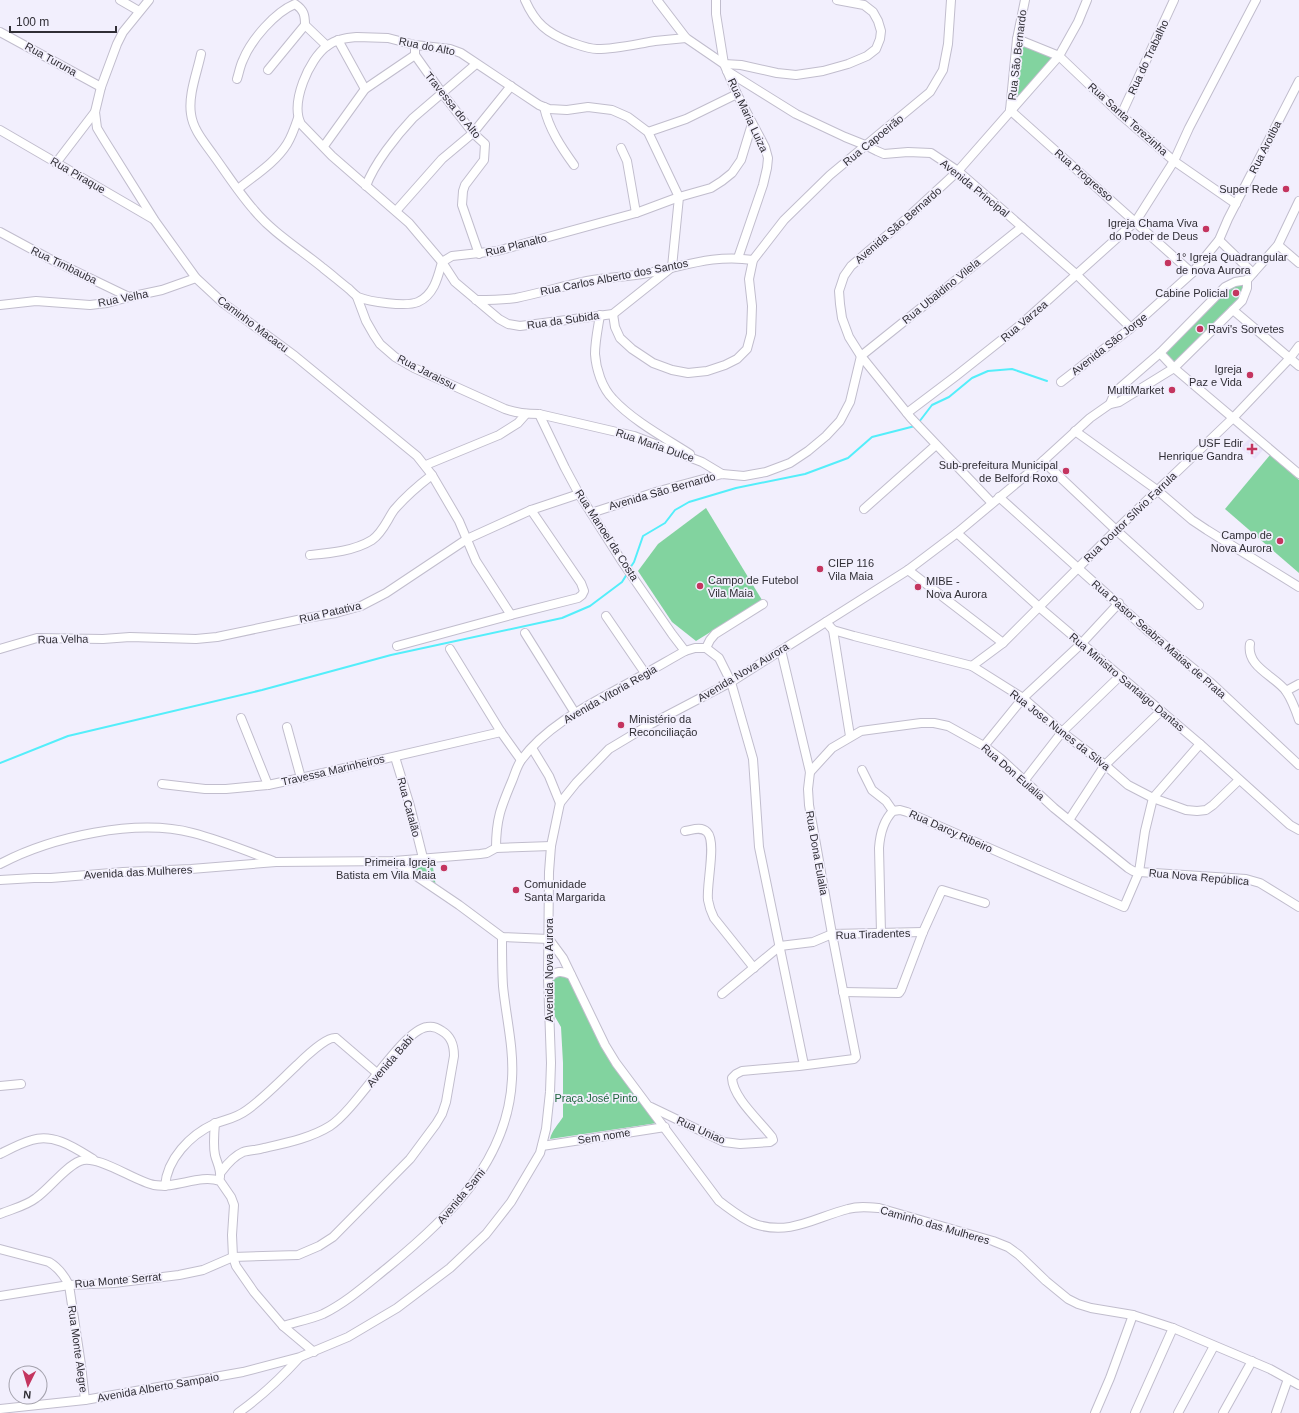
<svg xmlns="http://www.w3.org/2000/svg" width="1299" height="1413" viewBox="0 0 1299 1413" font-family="Helvetica,sans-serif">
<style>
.built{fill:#e9e3fb}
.green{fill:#82d39f}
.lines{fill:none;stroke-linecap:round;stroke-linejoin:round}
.stream{stroke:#54eefa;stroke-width:2}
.minor-casing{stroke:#c1bdcd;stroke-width:10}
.minor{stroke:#fff;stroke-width:8}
.poi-dot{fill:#c4355f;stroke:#f2effd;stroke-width:1.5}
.labels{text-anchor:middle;stroke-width:3.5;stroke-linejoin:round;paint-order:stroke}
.street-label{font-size:11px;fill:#302e35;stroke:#f2effd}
.poi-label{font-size:11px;fill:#302e35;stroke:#f2effd;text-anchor:end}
.park-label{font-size:11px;fill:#20663e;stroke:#f2effd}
</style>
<rect width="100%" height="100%" fill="#f2effd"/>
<path class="built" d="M1249,439L1263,450L1255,459L1240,448Z"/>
<g class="green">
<path d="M1017,39L1059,56L1010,110Z"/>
<path d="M1247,280L1245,295L1174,368L1160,353L1220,292Z"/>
<path d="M1270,455L1299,480V573L1225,509Z"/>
<path d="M706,508L762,600L696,641L672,622L638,571L658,544Z"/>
<path d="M432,861L436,887L401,862Z"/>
<path d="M558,973L570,977L607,1052L657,1123L550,1139C552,1130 558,1125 563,1117V1063L561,1027L554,1015L553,978Z"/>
</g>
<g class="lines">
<g class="stream">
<path d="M919,422L932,405L949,397L972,378L988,371L1012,369L1047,381"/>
<path d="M630,568L634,562L643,536L665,523L675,510L689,502L736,488L805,474L848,458L872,437L915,426"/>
<path d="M0,763L68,736L262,690L391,655L562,618L590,606L622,582L627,574"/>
</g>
<defs>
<g id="minor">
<path d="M120,0L139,11"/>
<path d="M149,0L123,32L117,44L101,87L95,112L97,128L103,138L155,221L196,278L223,303L295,356L417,456L432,475L459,521L476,561L511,615"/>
<path d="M525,0C535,23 547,33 570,42C579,45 588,49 597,49C617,49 636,44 655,41C665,40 675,39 686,38"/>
<path d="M657,0L686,38L724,64L741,65L777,73L796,75L823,71L848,64L867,56L876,49L880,39L881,31L878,21L873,12L864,5L837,0"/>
<path d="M716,0V14L724,64L737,94L765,147L768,158L767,168L763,185L738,258"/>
<path d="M0,32L101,87"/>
<path d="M357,37L388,38L415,45L450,49L461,53L539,105L549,109L567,110L588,107L612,110L628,117L648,132L679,197L672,267L613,314L520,326L508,324L499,319L455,282L442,262L409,223L332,156L301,124C290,103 309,59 327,46C336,39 347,38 357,37Z"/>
<path d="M1017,39L1059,56L1121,115L1174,161L1236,204"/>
<path d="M338,40L365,89"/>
<path d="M415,45V55L442,93L473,133L485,144L484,160L465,185L463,191L462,205L479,254"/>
<path d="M201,54C197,73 188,95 191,114C193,130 205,143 214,156C227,174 239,193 254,210C273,233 300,249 323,268C332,275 340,282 349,289C352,292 355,295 358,297C370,302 406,307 418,302C434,295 438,277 442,262L452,256L497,251L636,213L679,197L711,188L722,181L732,173L741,160L752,124"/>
<path d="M268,70L305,25"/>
<path d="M727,71L796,114L845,137L865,145L877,151L884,154L908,152L931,153L958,171L1077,275L1131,328"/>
<path d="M237,79C239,73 240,66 243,60C251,40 275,12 295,4C304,10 305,15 305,25L327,46"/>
<path d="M544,107C549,129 561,147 574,165"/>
<path d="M1010,110L1192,273"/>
<path d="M1010,110L1017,39L1025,0"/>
<path d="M1121,115L1174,0"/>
<path d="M0,130L153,219"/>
<path d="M648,132L686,119L737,94"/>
<path d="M324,146L365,89L415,55"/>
<path d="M621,148L627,161L636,213"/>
<path d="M56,163L95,112"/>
<path d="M366,186C374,164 396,136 413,118L476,64"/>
<path d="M238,189C255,175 275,163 287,144C292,136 295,127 298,118"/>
<path d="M396,211L442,159L473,133L511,86"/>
<path d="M0,232L48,258L129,297"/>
<path d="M1219,240L1253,273"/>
<path d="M1278,245L1299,263"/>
<path d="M357,297L366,321L374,335L380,344L395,357L414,368L505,409C516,413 526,414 539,414L634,436L702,462L722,474"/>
<path d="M476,300C489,300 502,300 516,298C540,293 563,286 587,281C607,277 628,277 648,273C685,266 714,254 753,260"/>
<path d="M0,305L36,301L90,305L107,303L129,297L162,290L196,278"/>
<path d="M1233,310L1299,366"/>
<path d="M613,314L615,327L620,338L632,349L653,363L672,370L688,373L707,371L725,365L737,359L747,349L751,334L752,306L749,279L753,260L784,220L830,175L930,92L943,70L948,44L951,0"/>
<path d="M600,315C598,328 595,341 595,354C596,369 602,388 613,399C632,420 665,438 690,454"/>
<path d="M1160,353L1174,368L1299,474"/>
<path d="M1061,382L1131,328L1192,273L1219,240L1228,219L1299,81"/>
<path d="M1110,404L1115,392L1160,353L1225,287L1235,282L1247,280"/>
<path d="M907,413L956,376L1018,327L1136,221L1174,161L1189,128L1256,0"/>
<path d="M539,414L565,468L579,494L623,563L672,634L685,651"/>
<path d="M1075,431L1157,490L1192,520L1207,530L1299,587"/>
<path d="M1043,461L1116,530L1199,605"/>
<path d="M426,465L499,435L518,423L526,414"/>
<path d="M999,497L1149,632L1210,682L1299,765"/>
<path d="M992,503L911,418L861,356L849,337L842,318L840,304L839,291L844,276L851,266L906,219L958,171L1059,56L1078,22L1087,0"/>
<path d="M864,509L936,445"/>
<path d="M591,513L659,491L722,474L744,476L766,472L790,463L808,451L826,436L840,421L850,402L861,356L1022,227"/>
<path d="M957,533L1039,607L1200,744L1290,825L1299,830"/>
<path d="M310,555C331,553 354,551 372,540C383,532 387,520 394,510C405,497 419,485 432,475"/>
<path d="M908,570L1003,643"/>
<path d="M606,616L645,673"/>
<path d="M826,622L833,630L854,636L972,666L1023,698L1062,732L1105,765L1128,785L1153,798L1186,810L1197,811L1206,810L1213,805L1239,780"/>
<path d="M833,630L850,736"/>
<path d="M525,633L575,713"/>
<path d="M1250,644C1246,667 1275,676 1286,691C1292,700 1296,711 1299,720"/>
<path d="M397,646L511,615L578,598L582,595L584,591L581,583L531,510"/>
<path d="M706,648L719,658L731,682L753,759L759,847L804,1065"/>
<path d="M0,649L37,638L103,639L130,637L196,639L217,637L307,618L336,613L361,606L386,593L467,539L531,510L579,494"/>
<path d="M450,649L501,732L521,760"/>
<path d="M972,666L1003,643L1116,530L1233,418L1290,358L1299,346"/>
<path d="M1286,691L1299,684"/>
<path d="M241,718L268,785"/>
<path d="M287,727L301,778"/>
<path d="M984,746L1023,698L1081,644L1119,603"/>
<path d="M532,748L549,776L560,803"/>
<path d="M395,757L410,806L423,858"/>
<path d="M862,770L872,790L886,801L893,811"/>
<path d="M810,772L832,748L861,731L921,723H934L948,726L984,746L1001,759L1054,808L1128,868L1133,871L1139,872L1246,879L1260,883L1299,907"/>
<path d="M1024,781L1062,732L1120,676"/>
<path d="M162,784L205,789H226L268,785L301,778L501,732"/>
<path d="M1069,820L1105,765L1161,711"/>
<path d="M685,831C692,830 701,826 707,832C717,842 706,885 708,900C709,906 711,912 714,918L754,968"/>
<path d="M496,848C496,819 501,807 512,781C515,774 517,765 522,759C545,728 581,709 614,691C638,678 662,664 685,651L695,648H706L710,640L715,634L763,604"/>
<path d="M394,861L459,905L502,937L549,939L563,958L605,1045L616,1063L719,1201C730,1209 742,1219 755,1224C790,1236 816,1217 848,1209C858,1206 868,1207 879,1208L993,1241L1008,1247L1019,1255L1046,1281L1068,1299L1078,1304L1091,1308L1133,1315L1173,1328L1270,1369L1299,1385"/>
<path d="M0,864C51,837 136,818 193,833C220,840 247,851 273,861"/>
<path d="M0,880L34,878H51L123,872L191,869L276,862L394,861L480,854L487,853L496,848L551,846"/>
<path d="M881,933L879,848C880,834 883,821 893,811L900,810L907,812L1124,907L1139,872L1145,831L1153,798L1200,744"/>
<path d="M548,978C556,971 561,970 571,975"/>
<path d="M843,992L899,993L901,990L923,932L942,890L985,903"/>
<path d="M722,994L780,946L813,942L832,934L923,932"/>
<path d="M0,1086L21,1084"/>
<path d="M651,1107L724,1142L740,1144L770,1142L773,1140L772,1137C760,1121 733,1098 732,1078L736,1074L742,1071L799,1066L854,1059L856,1057L832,934L809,805L808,789L810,772L781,650"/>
<path d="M215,1123C214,1134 213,1145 215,1155C217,1163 221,1169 220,1177"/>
<path d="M542,1146L665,1127"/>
<path d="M0,1154C10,1149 21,1143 32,1140C54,1133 75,1148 93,1159"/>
<path d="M165,1186C167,1159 190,1135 214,1124C226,1119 235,1119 247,1110C265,1097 281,1080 297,1065C304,1058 327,1036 336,1038L378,1074"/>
<path d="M0,1214C12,1209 26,1206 36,1198C50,1188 65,1167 80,1161C98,1154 134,1181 154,1185C176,1189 199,1174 220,1181L231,1197L234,1205L232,1235L233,1257L236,1266L254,1292L283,1326L314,1352"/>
<path d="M0,1249L49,1262C59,1268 64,1275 69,1285L81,1365L85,1400"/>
<path d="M0,1296L69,1285L114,1283L179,1275L203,1270L233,1257L298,1255L319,1246L333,1237L410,1159L436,1124L442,1114L446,1102L454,1056C454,1046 452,1037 442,1031C438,1028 432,1026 427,1027C402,1030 357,1109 330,1126C311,1138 286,1143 264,1148C258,1150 250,1150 243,1152C234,1156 227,1164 221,1172"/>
<path d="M283,1326C296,1322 311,1319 323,1314C347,1302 367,1284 387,1268C447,1219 508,1162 512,1079C514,1048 506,1017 503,986C502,970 502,953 502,937"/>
<path d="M0,1409L85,1400L243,1372L300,1357L348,1337L397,1308L450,1268L486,1234L511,1202L540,1153L546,1129L550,1092L551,1063L548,978L549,872L551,846L560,803L576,783L609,749L649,725L731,682L908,570L957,533L1043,461L1090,418L1110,404L1119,402L1174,368L1242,301L1247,288V280L1278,245L1299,201"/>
<path d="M238,1413C262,1396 280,1379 299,1358"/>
<path d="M1095,1413L1110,1378L1133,1315"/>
<path d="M1135,1413L1173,1328"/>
<path d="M1178,1413L1214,1346"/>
<path d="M1223,1413L1252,1361"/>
<path d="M1276,1413L1288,1379"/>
</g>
</defs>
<use href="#minor" class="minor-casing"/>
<use href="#minor" class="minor"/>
</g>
<g class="poi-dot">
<circle cx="1286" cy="189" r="4"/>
<circle cx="1206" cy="229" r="4"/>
<circle cx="1168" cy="263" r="4"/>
<circle cx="1236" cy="293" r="4"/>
<circle cx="1200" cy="329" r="4"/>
<circle cx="1250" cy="375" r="4"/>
<circle cx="1172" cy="390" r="4"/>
<path d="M1250 443h4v4h4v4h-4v4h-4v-4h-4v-4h4z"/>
<circle cx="1066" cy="471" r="4"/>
<circle cx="1280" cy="541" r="4"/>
<circle cx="820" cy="569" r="4"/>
<circle cx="700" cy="586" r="4"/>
<circle cx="918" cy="587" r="4"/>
<circle cx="621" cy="725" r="4"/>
<circle cx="444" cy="868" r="4"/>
<circle cx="516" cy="890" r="4"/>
</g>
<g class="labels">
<g class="street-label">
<text transform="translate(427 46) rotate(11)" y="4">Rua do Alto</text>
<text transform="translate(1017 55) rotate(-83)" y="4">Rua São Bernardo</text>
<text transform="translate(1148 57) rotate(-65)" y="4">Rua do Trabalho</text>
<text transform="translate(51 59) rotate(29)" y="4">Rua Turuna</text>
<text transform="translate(453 105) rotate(51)" y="4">Travessa do Alto</text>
<text transform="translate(748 115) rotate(65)" y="4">Rua Maria Luiza</text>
<text transform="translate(1128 119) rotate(42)" y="4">Rua Santa Terezinha</text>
<text transform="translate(873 140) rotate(-39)" y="4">Rua Capoeirão</text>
<text transform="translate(1265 147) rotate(-63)" y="4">Rua Arotiba</text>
<text transform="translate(78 175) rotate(30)" y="4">Rua Piraque</text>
<text transform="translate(1084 175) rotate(41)" y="4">Rua Progresso</text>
<text transform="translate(975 188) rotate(39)" y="4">Avenida Principal</text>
<text transform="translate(898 225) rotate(-41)" y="4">Avenida São Bernardo</text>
<text transform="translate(516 245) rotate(-14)" y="4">Rua Planalto</text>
<text transform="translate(64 265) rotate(26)" y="4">Rua Timbauba</text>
<text transform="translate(614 277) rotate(-11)" y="4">Rua Carlos Alberto dos Santos</text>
<text transform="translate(941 291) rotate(-39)" y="4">Rua Ubaldino Vilela</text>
<text transform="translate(123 298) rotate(-11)" y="4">Rua Velha</text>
<text transform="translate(563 320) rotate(-8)" y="4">Rua da Subida</text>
<text transform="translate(1024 321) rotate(-40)" y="4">Rua Varzea</text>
<text transform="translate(253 324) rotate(37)" y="4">Caminho Macacu</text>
<text transform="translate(1109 344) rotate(-38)" y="4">Avenida São Jorge</text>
<text transform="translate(427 372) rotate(27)" y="4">Rua Jaraissu</text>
<text transform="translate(655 445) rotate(19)" y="4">Rua Maria Dulce</text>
<text transform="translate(662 491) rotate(-16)" y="4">Avenida São Bernardo</text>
<text transform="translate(1130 517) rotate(-44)" y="4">Rua Doutor Sílvio Farrula</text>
<text transform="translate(607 535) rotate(57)" y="4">Rua Manoel da Costa</text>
<text transform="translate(330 612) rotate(-13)" y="4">Rua Patativa</text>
<text transform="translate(63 639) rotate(-1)" y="4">Rua Velha</text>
<text transform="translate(1159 639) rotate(41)" y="4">Rua Pastor Seabra Matias de Prata</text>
<text transform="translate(743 672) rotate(-31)" y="4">Avenida Nova Aurora</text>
<text transform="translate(1127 682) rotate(40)" y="4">Rua Ministro Santaigo Dantas</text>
<text transform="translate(610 694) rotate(-30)" y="4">Avenida Vitoria Regia</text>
<text transform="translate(1060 730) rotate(38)" y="4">Rua Jose Nunes da Silva</text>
<text transform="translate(333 770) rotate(-13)" y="4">Travessa Marinheiros</text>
<text transform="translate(1013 772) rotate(41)" y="4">Rua Don Eulalia</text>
<text transform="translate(409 807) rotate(75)" y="4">Rua Catalão</text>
<text transform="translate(951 831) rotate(24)" y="4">Rua Darcy Ribeiro</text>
<text transform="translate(817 853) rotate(80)" y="4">Rua Dona Eulalia</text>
<text transform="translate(138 872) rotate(-3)" y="4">Avenida das Mulheres</text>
<text transform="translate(1199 877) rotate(5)" y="4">Rua Nova República</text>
<text transform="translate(873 934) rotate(-2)" y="4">Rua Tiradentes</text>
<text transform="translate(549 970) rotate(-90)" y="4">Avenida Nova Aurora</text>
<text transform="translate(390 1061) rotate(-49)" y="4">Avenida Babi</text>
<text transform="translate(701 1130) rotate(24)" y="4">Rua Uniao</text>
<text transform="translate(604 1136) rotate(-9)" y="4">Sem nome</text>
<text transform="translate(461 1196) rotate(-50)" y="4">Avenida Sami</text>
<text transform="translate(935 1225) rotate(16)" y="4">Caminho das Mulheres</text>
<text transform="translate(118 1280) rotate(-5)" y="4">Rua Monte Serrat</text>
<text transform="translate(78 1349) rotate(82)" y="4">Rua Monte Alegre</text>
<text transform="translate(158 1387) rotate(-10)" y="4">Avenida Alberto Sampaio</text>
</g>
<g class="poi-label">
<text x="1278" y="193">Super Rede</text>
<text x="1198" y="227">Igreja Chama Viva<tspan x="1198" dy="13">do Poder de Deus</tspan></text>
<text x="1176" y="261" text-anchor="start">1° Igreja Quadrangular<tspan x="1176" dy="13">de nova Aurora</tspan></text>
<text x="1228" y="297">Cabine Policial</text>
<text x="1208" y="333" text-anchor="start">Ravi's Sorvetes</text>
<text x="1242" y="373">Igreja<tspan x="1242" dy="13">Paz e Vida</tspan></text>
<text x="1164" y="394">MultiMarket</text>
<text x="1243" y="447">USF Edir<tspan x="1243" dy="13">Henrique Gandra</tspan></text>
<text x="1058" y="469">Sub-prefeitura Municipal<tspan x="1058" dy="13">de Belford Roxo</tspan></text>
<text x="1272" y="539">Campo de<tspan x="1272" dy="13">Nova Aurora</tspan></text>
<text x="828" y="567" text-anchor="start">CIEP 116<tspan x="828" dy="13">Vila Maia</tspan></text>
<text x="708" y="584" text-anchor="start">Campo de Futebol<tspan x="708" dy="13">Vila Maia</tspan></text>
<text x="926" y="585" text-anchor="start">MIBE -<tspan x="926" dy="13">Nova Aurora</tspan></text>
<text x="629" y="723" text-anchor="start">Ministério da<tspan x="629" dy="13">Reconciliação</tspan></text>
<text x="436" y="866">Primeira Igreja<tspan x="436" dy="13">Batista em Vila Maia</tspan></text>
<text x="524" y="888" text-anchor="start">Comunidade<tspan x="524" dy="13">Santa Margarida</tspan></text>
</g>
<g class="park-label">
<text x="596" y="1102">Praça José Pinto</text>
</g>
</g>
<g transform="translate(28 1385) rotate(185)"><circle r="19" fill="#f2effd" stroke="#a4a2ad"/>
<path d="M0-3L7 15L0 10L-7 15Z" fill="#c4355f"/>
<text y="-6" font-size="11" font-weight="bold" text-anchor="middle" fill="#302e35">N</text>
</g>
<path d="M10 26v6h106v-6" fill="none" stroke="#302e35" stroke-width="2"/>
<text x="16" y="26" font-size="12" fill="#302e35" stroke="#f2effd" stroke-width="3" paint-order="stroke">100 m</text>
</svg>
